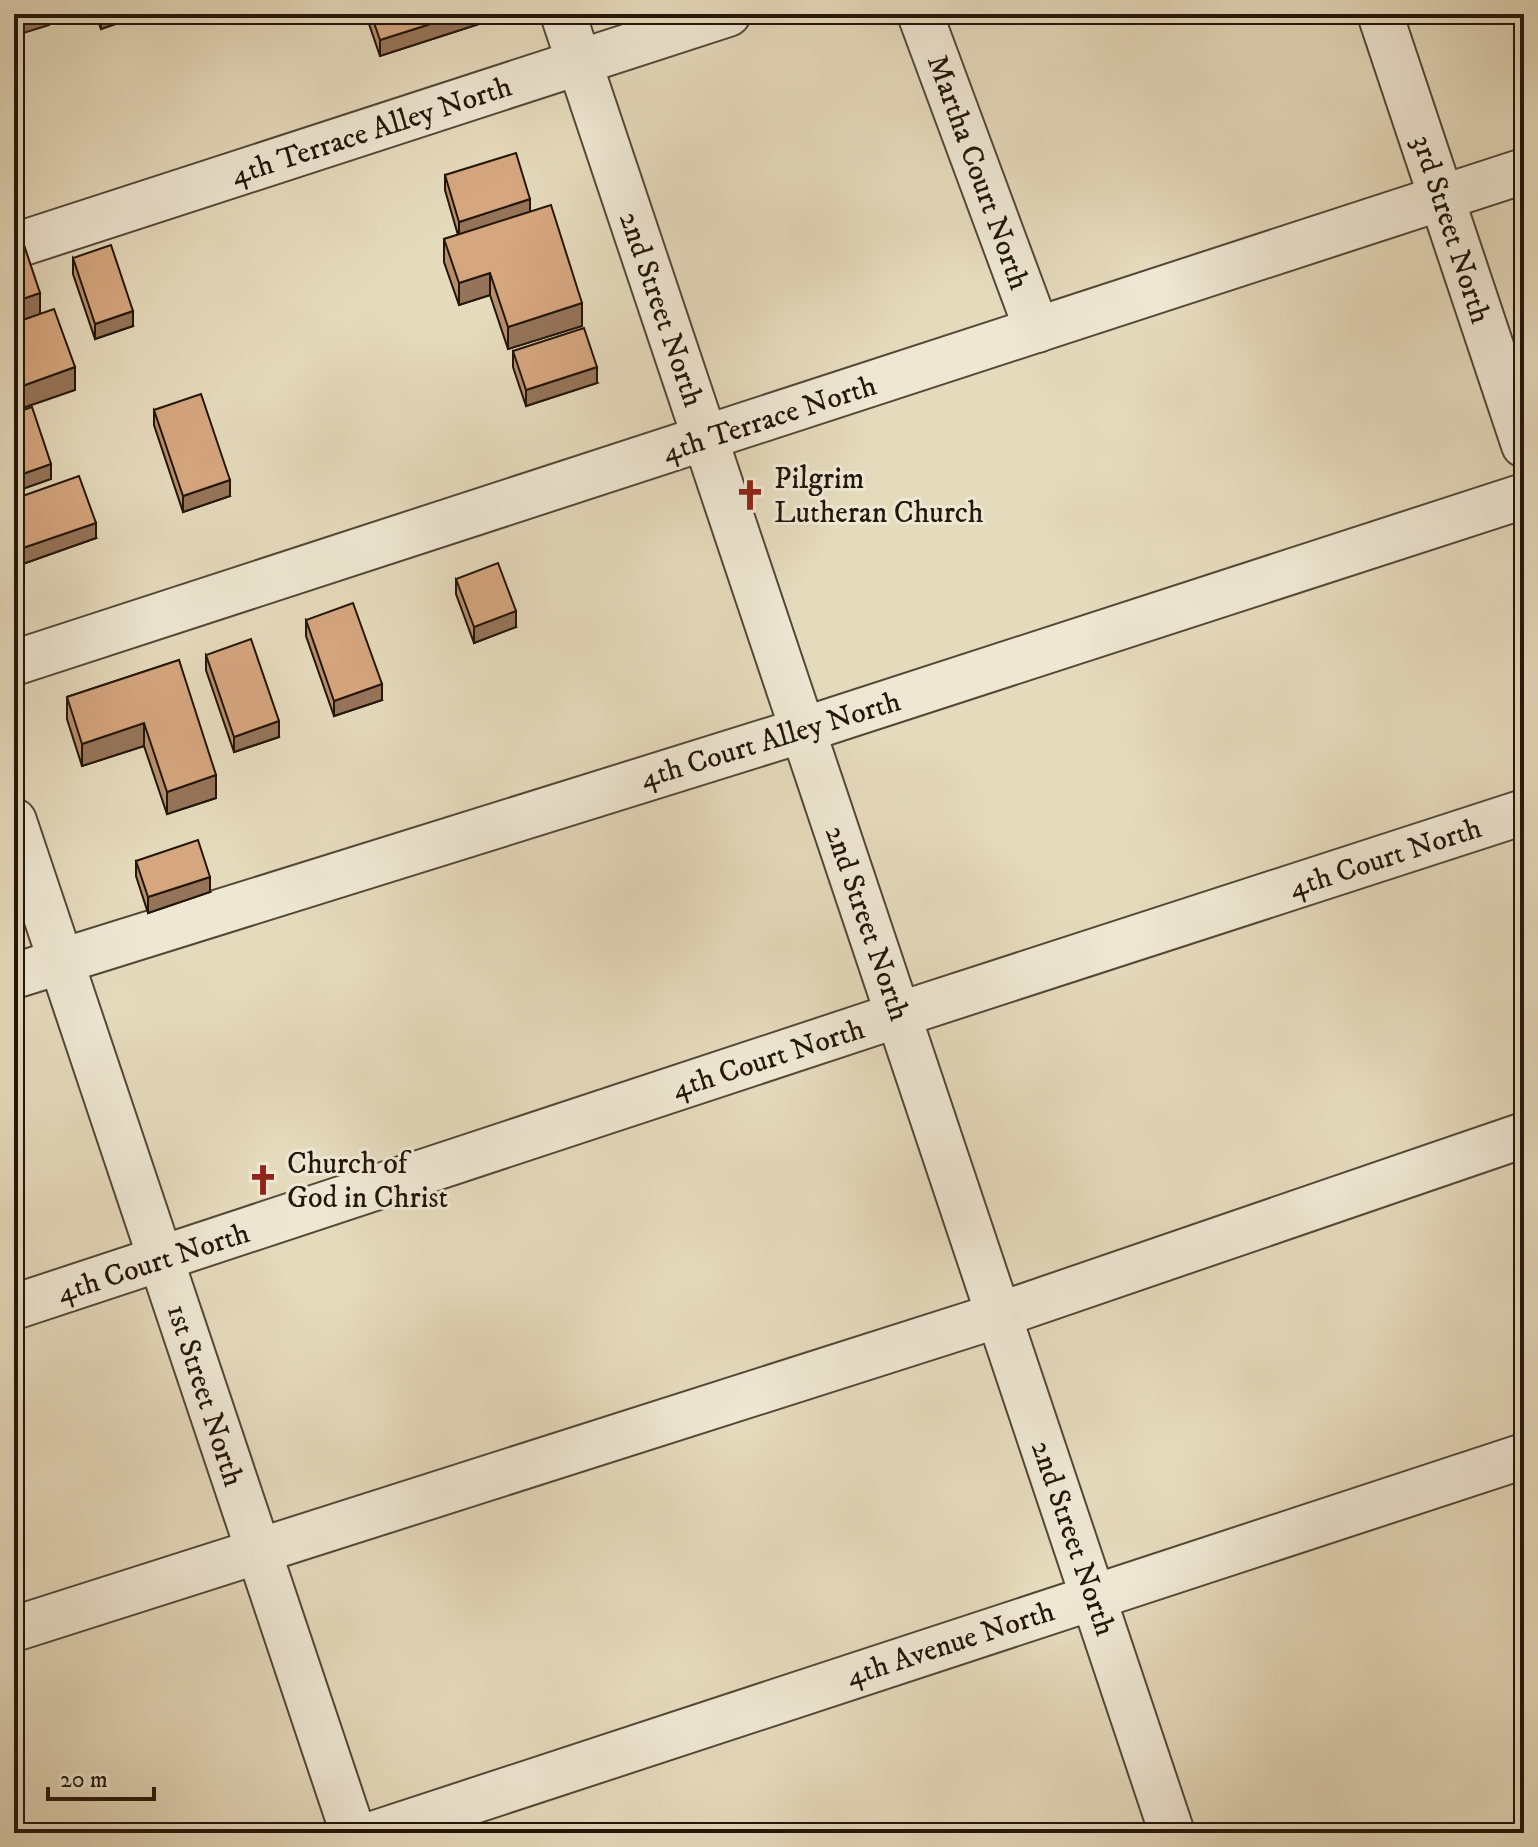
<svg xmlns="http://www.w3.org/2000/svg" width="1538" height="1847" viewBox="0 0 1538 1847" font-family="'IM FELL DW Pica',serif">
<style>
.lines{fill:none;stroke-linecap:round;stroke-linejoin:round}
.minor-casing{stroke:#544736;stroke-width:48}
.minor{stroke:#eee7d3;stroke-width:44}
.wall{fill:#b88f6d;stroke:#23160a;stroke-width:2}
.shaded-wall{fill:#967459;stroke:#23160a;stroke-width:2}
.building{fill:#d6a67f;stroke:#23160a;stroke-width:2}
.labels{text-anchor:middle;stroke-width:6;stroke-linejoin:round;paint-order:stroke}
.street-label{font-size:30px;fill:#23160a;stroke:#eee7d3}
.poi-label{font-size:30px;fill:#23160a;stroke:#eee7d3;text-anchor:start}
</style>
<rect width="100%" height="100%" fill="#e5dabc"/>
<filter id="stains"><feTurbulence type="fractalNoise" baseFrequency=".0025" numOctaves="4"/><feColorMatrix values="0 0 0 0 .2 0 0 0 0 .09 0 0 0 0 .02 0 0 0 .5 -.17"/></filter>
<radialGradient id="worn" r=".72"><stop offset=".6" stop-color="#630" stop-opacity="0"/><stop offset="1" stop-color="#630" stop-opacity=".3"/></radialGradient>
<g class="lines">
<defs>
<g id="minor">
<path d="M563,14L1172,1833"/>
<path d="M920,14L1037,330"/>
<path d="M1380,14L1524,445"/>
<path d="M14,246L728,14"/>
<path d="M14,663L1524,171"/>
<path d="M14,821L353,1833"/>
<path d="M14,976L803,730L1524,496"/>
<path d="M14,1307L898,1015L1524,812"/>
<path d="M14,1629L999,1315L1524,1135"/>
<path d="M376,1833L1524,1456"/>
</g>
</defs>
<use href="#minor" class="minor-casing"/>
<use href="#minor" class="minor"/>
</g>
<g class="wall">
<path d="M95,14H144L101,29Z"/>
<path d="M367,14H479V24L380,56L367,18Z"/>
<path d="M445,175L530,211L582,326L508,349L490,295L459,305L444,262V239L458,235L445,190Z"/>
<path d="M73,258L133,326L95,339L73,274Z"/>
<path d="M513,351L597,383L526,406L513,367Z"/>
<path d="M154,410L230,496L183,512L154,425Z"/>
<path d="M14,499L96,538L17,566L14,557Z"/>
<path d="M456,579L516,627L474,643L456,594Z"/>
<path d="M306,620L382,700L334,716L306,636Z"/>
<path d="M206,655L279,737L234,752L206,670Z"/>
<path d="M179,660L216,798L167,814L144,746L82,766L67,719V697Z"/>
<path d="M136,861L210,892L148,913L136,876Z"/>
</g>
<g class="shaded-wall">
<path d="M35,14H49V25L14,36V21Z"/>
<path d="M101,14H144L101,29Z"/>
<path d="M462,14H479V24L380,56V40Z"/>
<path d="M530,199V214L459,237V222Z"/>
<path d="M490,273V295L459,305V283Z"/>
<path d="M40,293V316L14,325V302Z"/>
<path d="M582,303V326L508,349V327Z"/>
<path d="M133,311V326L95,339V324Z"/>
<path d="M75,367V390L14,411V389Z"/>
<path d="M597,367V383L526,406V390Z"/>
<path d="M51,464V479L14,492V477Z"/>
<path d="M230,480V496L183,512V496Z"/>
<path d="M96,523V538L17,566V550Z"/>
<path d="M516,611V627L474,643V627Z"/>
<path d="M382,684V700L334,716V701Z"/>
<path d="M279,721V737L234,752V737Z"/>
<path d="M144,723V746L82,766V744Z"/>
<path d="M216,775V798L167,814V792Z"/>
<path d="M210,877V892L148,913V897Z"/>
</g>
<g class="building">
<path d="M14,14H35L14,21Z"/>
<path d="M371,14H462L380,40Z"/>
<path d="M516,153L530,199L459,222L445,175Z"/>
<path d="M551,205L582,303L508,327L490,273L459,283L444,239Z"/>
<path d="M23,242L40,293L14,302V245Z"/>
<path d="M111,245L133,311L95,324L73,258Z"/>
<path d="M54,309L75,367L14,389V323Z"/>
<path d="M584,328L597,367L526,390L513,351Z"/>
<path d="M201,394L230,480L183,496L154,410Z"/>
<path d="M32,407L51,464L14,477V413Z"/>
<path d="M79,476L96,523L17,550L14,542V499Z"/>
<path d="M498,563L516,611L474,627L456,579Z"/>
<path d="M353,603L382,684L334,701L306,620Z"/>
<path d="M251,639L279,721L234,737L206,655Z"/>
<path d="M179,660L216,775L167,792L144,723L82,744L67,697Z"/>
<path d="M198,840L210,877L148,897L136,861Z"/>
</g>
<defs>
<symbol id="church-bare" viewBox="-9 -9 18 18"><path d="M-1.2-6h2.4v3.5h3.3v2.4h-3.3V6h-2.4V-.1h-3.3v-2.4h3.3Z" fill="#8f2418" stroke="#eee7d3" stroke-width="2.5" paint-order="stroke"/></symbol>
</defs>
<g fill-rule="evenodd">
<use href="#church-bare" x="728" y="473" width="44" height="44"/>
<use href="#church-bare" x="241" y="1158" width="44" height="44"/>
</g>
<g class="labels">
<g class="street-label">
<text transform="translate(371 130) rotate(-18)" y="10">4th Terrace Alley North</text>
<text transform="translate(979 172) rotate(70)" y="10">Martha Court North</text>
<text transform="translate(1452 229) rotate(72)" y="10">3rd Street North</text>
<text transform="translate(662 309) rotate(71)" y="10">2nd Street North</text>
<text transform="translate(769 418) rotate(-18)" y="10">4th Terrace North</text>
<text transform="translate(770 739) rotate(-17)" y="10">4th Court Alley North</text>
<text transform="translate(1385 857) rotate(-18)" y="10">4th Court North</text>
<text transform="translate(868 923) rotate(71)" y="10">2nd Street North</text>
<text transform="translate(768 1058) rotate(-18)" y="10">4th Court North</text>
<text transform="translate(153 1262) rotate(-18)" y="10">4th Court North</text>
<text transform="translate(206 1395) rotate(72)" y="10">1st Street North</text>
<text transform="translate(1074 1538) rotate(71)" y="10">2nd Street North</text>
<text transform="translate(950 1643) rotate(-18)" y="10">4th Avenue North</text>
</g>
<g class="poi-label">
<text x="774" y="488">Pilgrim<tspan x="774" dy="34">Lutheran Church</tspan></text>
<text x="287" y="1173">Church of<tspan x="287" dy="34">God in Christ</tspan></text>
</g>
</g>
<rect width="1538" height="1847" fill="none" stroke="#e5dabc" stroke-width="48"/>
<rect x="16" y="16" width="1506" height="1815" fill="none" stroke="#23160a" stroke-width="4"/>
<rect x="24" y="24" width="1490" height="1799" fill="none" stroke="#23160a" stroke-width="2"/>
<path d="M48 1787v12h106v-12" fill="none" stroke="#23160a" stroke-width="4"/>
<text x="60" y="1787" font-size="24" fill="#23160a" stroke="#eee7d3" stroke-width="6" paint-order="stroke">20 m</text>
<rect width="100%" height="100%" filter="url(#stains)"/>
<rect width="100%" height="100%" fill="url(#worn)"/>
</svg>
